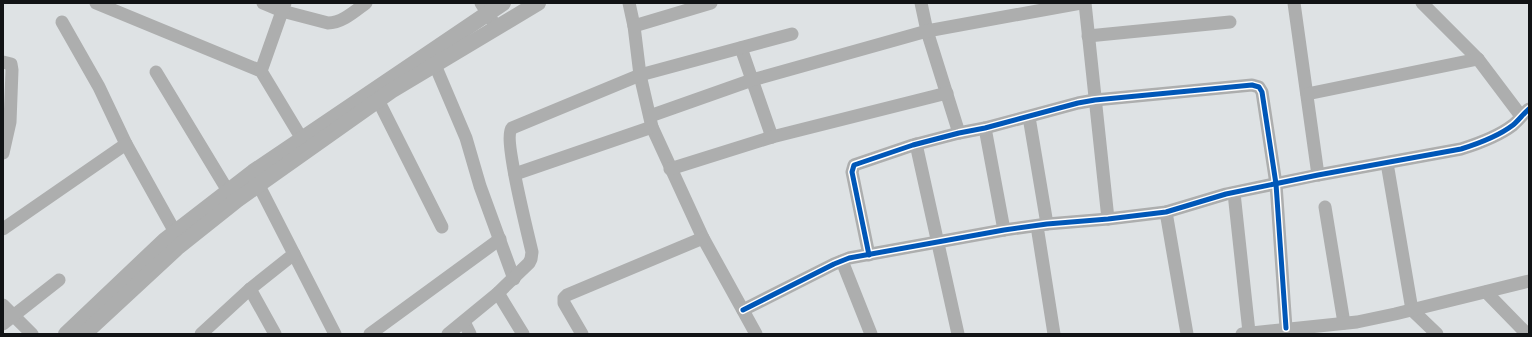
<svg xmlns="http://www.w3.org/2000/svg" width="1532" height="337" viewBox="0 0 1532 337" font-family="Lora,serif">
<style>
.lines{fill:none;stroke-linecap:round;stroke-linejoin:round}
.minor{stroke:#adaeae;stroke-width:13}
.tertiary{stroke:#adaeae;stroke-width:16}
.cycleway-casing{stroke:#fff;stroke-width:8}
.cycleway{stroke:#0057b8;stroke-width:5}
</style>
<rect width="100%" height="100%" fill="#dee2e4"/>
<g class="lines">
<g class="minor">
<path d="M96,3L261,71L302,139"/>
<path d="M263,3L282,11L328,23C342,23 355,11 366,3"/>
<path d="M481,3L493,22"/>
<path d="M629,3L634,26L640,75L652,127L703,238L756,334"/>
<path d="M921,3L927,31L959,133"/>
<path d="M1085,3L1108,219"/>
<path d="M1294,3L1318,175"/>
<path d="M1422,3L1478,59L1521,116"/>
<path d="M62,22L99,87L126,144L175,232"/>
<path d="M634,26L711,3"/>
<path d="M1088,36L1230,22"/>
<path d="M741,48L772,137"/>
<path d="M3,62L11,64L12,70L10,122L3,153"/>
<path d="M435,65L466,138L480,186L514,279"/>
<path d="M261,71L285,3"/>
<path d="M156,72L228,191"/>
<path d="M1307,94L1478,59"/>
<path d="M378,100L442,227"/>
<path d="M650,116L752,80L927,31L1081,3"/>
<path d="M1029,117L1047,224"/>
<path d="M985,128L1004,230"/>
<path d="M916,144L958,334"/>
<path d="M1387,163L1412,310L1437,334"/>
<path d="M670,169L772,137L947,93"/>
<path d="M515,174L652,127"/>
<path d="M254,176L335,334"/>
<path d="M1234,193L1249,332"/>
<path d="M1325,207L1344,323"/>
<path d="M1166,212L1187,334"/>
<path d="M1037,226L1054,334"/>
<path d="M3,229L126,144"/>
<path d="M869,255L852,172L854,165L857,164L913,145L959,133L985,128L1078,103L1095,100L1252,85L1259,87L1262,92L1276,184L1286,328"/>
<path d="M842,261L871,334"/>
<path d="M250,289L275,334"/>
<path d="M1486,292L1527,334"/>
<path d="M498,293L523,334"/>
<path d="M3,305L32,334"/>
<path d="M743,310L834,264L849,258L1004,230L1047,224L1108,219L1166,212L1226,194L1318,175L1461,149C1477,144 1500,135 1513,125C1519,120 1523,114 1529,109"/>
<path d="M464,322L470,334"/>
<path d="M3,324L59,280"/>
<path d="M201,334L250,289L294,254"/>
<path d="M370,334L500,239"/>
<path d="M448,334L498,293L529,263L531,259L532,252C528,234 503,137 512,128L640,75L792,34"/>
<path d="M582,334L564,303V298L567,295L703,238"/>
<path d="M1242,334L1357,322L1395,314L1529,281"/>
</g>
<g class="tertiary">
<path d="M66,334L165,240L253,172L503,3"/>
<path d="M84,334L178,247L237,200L391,91L538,3"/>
</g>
<defs>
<g id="cycleway">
<path d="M869,255L852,172L854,165L857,164L913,145L959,133L985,128L1078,103L1095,100L1252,85L1259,87L1262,92L1276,184L1286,328"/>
<path d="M743,310L834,264L849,258L1004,230L1047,224L1108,219L1166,212L1226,194L1318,175L1461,149C1477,144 1500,135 1513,125C1519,120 1523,114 1529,109"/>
</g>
</defs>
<use href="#cycleway" class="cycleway-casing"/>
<use href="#cycleway" class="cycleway"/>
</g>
<rect width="1532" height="337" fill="none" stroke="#111315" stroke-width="8"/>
</svg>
